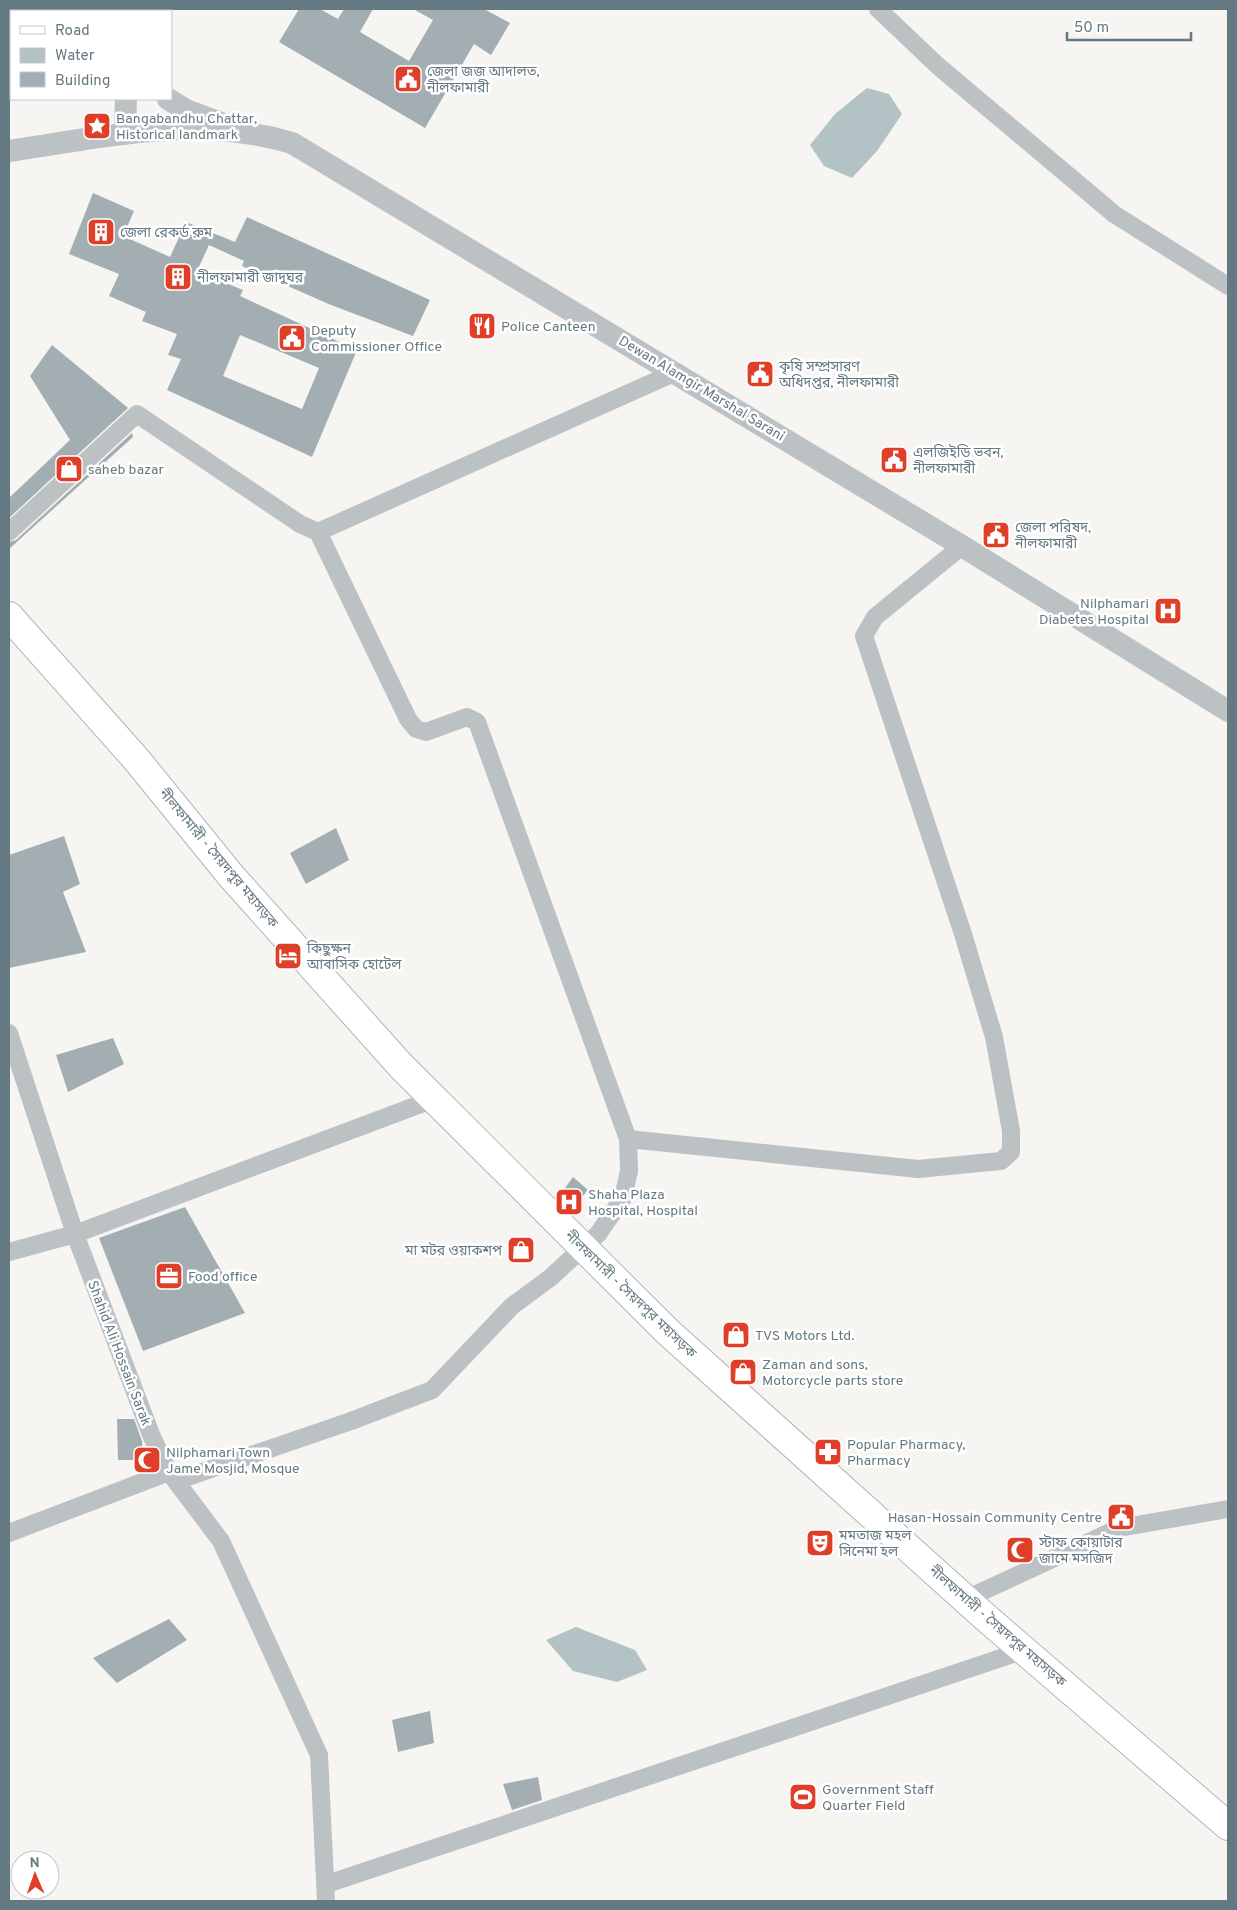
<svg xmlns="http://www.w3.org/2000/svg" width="1237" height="1910" viewBox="0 0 1237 1910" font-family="Overpass,'Noto Sans Bengali',sans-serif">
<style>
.water{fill:#b3c3c5}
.building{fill:#a3aeb2;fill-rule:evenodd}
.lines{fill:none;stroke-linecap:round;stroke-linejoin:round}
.primary-casing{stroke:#b0b6b9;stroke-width:30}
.minor{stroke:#bcc2c4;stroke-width:18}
.tertiary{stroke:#bcc2c4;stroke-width:22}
.primary{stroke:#fff;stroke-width:28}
.labels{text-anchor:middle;stroke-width:5;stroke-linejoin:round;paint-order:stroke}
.poi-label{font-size:14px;fill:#657982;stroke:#fff;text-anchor:start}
.street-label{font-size:14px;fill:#657982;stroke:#fff}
</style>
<rect width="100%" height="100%" fill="#f6f5f2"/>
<g class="water">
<path d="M867,88L889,94L902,114L877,151L852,178L824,166L810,145L835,114Z"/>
<path d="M576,1627L635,1650L647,1670L617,1682L573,1671L546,1640Z"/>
</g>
<g class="building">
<path d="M299,9H320L338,19L344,9H373L360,32L409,61L433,20L413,9H484L510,23L491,55L474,44L425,128L279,42Z"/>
<path d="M93,193L134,211L123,236L170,257L186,222L235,242L247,217L430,300L413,336L331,305L242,266L244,261L209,245L197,271L243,290L240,296L357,350L312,457L167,390L181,359L168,355L177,334L142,321L146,312L109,296L119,274L69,254ZM240,335L319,368L302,409L223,376Z"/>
<path d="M52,345L128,408L9,518V498L70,440L30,376Z"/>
<path d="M132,433L133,437L9,549V542L16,540Z"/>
<path d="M336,828L349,860L306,884L290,853Z"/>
<path d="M64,836L80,884L63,892L86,952L9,968V855Z"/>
<path d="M113,1038L124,1064L68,1092L56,1055Z"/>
<path d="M573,1177L588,1190L569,1212L557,1199Z"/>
<path d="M185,1207L245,1313L143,1351L99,1238Z"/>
<path d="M117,1419H134L142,1441L143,1460H118Z"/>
<path d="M169,1619L187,1640L117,1683L93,1658Z"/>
<path d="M430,1711L434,1743L398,1752L392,1720Z"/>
<path d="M538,1777L542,1800L512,1810L503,1784Z"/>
</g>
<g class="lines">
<defs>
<path id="primary" d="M9,616L136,759L232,877L401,1066L668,1332L984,1616L1228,1826"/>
</defs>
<use href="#primary" class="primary-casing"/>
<g class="minor">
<path d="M878,9L938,66L1114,214L1228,286"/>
<path d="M9,532L137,414L300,524L318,532L408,719L416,729L426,732L467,717L477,722L628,1139L629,1171L623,1198L598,1234L550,1278L512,1306L432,1390L351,1421L176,1481"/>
<path d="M318,532L676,372"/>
<path d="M9,1033L75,1234L152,1437L169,1472L221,1541L319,1755L326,1901"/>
<path d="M628,1139L918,1169L1001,1161L1011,1152V1131L994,1037L963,934L864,636L875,617L962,546"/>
<path d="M9,1252L75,1234L434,1099"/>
<path d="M9,1533L169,1472"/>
<path d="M966,1599L1119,1528L1228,1509"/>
<path d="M327,1884L1025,1650"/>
</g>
<g class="tertiary">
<path d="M122,9V11"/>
<path d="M168,99L186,110L221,123"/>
<path d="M125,134L126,99"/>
<path d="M9,151C102,137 200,115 292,143L962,546L1228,711"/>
</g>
<use href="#primary" class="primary"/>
</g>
<defs>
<symbol id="civic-square" viewBox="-11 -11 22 22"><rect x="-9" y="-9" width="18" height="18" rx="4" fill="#df3f29" stroke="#fff"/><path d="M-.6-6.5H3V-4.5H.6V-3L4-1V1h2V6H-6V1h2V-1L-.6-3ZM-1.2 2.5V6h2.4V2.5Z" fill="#fff"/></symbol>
<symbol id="sight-square" viewBox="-11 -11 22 22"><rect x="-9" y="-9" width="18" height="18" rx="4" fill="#df3f29" stroke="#fff"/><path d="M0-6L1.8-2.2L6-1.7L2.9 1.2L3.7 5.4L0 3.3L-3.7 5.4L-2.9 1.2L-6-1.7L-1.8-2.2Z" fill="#fff"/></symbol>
<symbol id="building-square" viewBox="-11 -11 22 22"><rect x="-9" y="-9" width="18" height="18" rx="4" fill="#df3f29" stroke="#fff"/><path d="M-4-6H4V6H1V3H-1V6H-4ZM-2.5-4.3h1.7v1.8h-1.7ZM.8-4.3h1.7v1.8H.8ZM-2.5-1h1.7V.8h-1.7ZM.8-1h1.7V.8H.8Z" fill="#fff"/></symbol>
<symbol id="restaurant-square" viewBox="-11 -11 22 22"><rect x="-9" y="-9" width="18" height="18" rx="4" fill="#df3f29" stroke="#fff"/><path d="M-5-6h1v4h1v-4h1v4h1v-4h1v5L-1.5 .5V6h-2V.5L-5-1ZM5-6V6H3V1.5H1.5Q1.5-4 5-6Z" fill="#fff"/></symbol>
<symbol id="shop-square" viewBox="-11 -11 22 22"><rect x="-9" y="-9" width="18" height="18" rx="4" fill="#df3f29" stroke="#fff"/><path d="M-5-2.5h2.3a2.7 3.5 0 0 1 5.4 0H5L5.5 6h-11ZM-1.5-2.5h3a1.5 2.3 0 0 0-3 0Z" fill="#fff"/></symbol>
<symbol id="hospital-square" viewBox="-11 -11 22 22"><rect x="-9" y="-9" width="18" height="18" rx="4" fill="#df3f29" stroke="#fff"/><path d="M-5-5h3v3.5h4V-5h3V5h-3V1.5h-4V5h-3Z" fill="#fff"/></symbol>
<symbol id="hotel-square" viewBox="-11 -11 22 22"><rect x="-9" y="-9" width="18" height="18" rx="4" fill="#df3f29" stroke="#fff"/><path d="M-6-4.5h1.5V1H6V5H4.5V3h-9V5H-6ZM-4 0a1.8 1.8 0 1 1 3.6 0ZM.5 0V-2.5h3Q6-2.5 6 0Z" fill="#fff"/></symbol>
<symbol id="office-square" viewBox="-11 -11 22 22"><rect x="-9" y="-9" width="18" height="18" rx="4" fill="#df3f29" stroke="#fff"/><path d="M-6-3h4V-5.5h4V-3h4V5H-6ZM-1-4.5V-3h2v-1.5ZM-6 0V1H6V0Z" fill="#fff"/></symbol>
<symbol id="pharmacy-square" viewBox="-11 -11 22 22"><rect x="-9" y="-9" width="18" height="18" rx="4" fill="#df3f29" stroke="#fff"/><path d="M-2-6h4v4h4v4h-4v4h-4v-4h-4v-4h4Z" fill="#fff"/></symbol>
<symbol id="mosque-square" viewBox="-11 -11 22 22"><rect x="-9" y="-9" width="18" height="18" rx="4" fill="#df3f29" stroke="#fff"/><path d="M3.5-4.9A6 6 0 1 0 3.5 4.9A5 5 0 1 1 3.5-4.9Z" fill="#fff"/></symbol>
<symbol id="theatre-square" viewBox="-11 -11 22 22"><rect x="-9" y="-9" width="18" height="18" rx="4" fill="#df3f29" stroke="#fff"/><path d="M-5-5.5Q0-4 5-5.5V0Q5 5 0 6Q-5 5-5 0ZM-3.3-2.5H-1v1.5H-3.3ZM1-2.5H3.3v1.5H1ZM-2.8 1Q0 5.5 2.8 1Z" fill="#fff"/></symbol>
<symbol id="stadium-square" viewBox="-11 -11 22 22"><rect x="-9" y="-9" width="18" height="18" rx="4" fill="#df3f29" stroke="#fff"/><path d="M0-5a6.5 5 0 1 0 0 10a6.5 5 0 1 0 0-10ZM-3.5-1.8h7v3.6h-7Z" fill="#fff"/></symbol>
</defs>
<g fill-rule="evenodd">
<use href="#civic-square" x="392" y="63" width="32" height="32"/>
<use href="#sight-square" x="81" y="110" width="32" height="32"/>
<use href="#building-square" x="85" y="216" width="32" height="32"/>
<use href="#building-square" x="162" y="261" width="32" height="32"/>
<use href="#restaurant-square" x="466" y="310" width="32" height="32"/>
<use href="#civic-square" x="276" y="322" width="32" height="32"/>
<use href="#civic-square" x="744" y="358" width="32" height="32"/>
<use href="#civic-square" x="878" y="444" width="32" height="32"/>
<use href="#shop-square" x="53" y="453" width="32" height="32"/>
<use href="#civic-square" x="980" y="519" width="32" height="32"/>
<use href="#hospital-square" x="1152" y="595" width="32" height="32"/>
<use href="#hotel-square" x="272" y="940" width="32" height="32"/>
<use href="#hospital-square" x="553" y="1186" width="32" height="32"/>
<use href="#shop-square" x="505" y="1234" width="32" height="32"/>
<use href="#office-square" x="153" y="1260" width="32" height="32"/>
<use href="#shop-square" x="720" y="1319" width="32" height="32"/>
<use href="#shop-square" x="727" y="1356" width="32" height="32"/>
<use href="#pharmacy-square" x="812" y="1436" width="32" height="32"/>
<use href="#mosque-square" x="131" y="1444" width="32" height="32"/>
<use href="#civic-square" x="1105" y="1501" width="32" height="32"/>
<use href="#theatre-square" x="804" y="1527" width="32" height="32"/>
<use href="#mosque-square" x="1004" y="1534" width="32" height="32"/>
<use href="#stadium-square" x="787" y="1781" width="32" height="32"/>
</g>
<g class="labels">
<g class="poi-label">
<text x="427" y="76">জেলা জজ আদালত,<tspan x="427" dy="16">নীলফামারী</tspan></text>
<text x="116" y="123">Bangabandhu Chattar,<tspan x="116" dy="16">Historical landmark</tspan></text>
<text x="120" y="237">জেলা রেকর্ড রুম</text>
<text x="197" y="282">নীলফামারী জাদুঘর</text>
<text x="501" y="331">Police Canteen</text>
<text x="311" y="335">Deputy<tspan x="311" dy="16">Commissioner Office</tspan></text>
<text x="779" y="371">কৃষি সম্প্রসারণ<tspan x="779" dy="16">অধিদপ্তর, নীলফামারী</tspan></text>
<text x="913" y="457">এলজিইডি ভবন,<tspan x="913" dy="16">নীলফামারী</tspan></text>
<text x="88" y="474">saheb bazar</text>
<text x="1015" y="532">জেলা পরিষদ,<tspan x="1015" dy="16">নীলফামারী</tspan></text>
<text x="1149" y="608" text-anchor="end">Nilphamari<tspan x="1149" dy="16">Diabetes Hospital</tspan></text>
<text x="307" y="953">কিছুক্ষন<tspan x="307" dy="16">আবাসিক হোটেল</tspan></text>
<text x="588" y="1199">Shaha Plaza<tspan x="588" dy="16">Hospital, Hospital</tspan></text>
<text x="502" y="1255" text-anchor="end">মা মটর ওয়াকশপ</text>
<text x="188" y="1281">Food office</text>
<text x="755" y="1340">TVS Motors Ltd.</text>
<text x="762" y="1369">Zaman and sons,<tspan x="762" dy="16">Motorcycle parts store</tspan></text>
<text x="847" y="1449">Popular Pharmacy,<tspan x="847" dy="16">Pharmacy</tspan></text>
<text x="166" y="1457">Nilphamari Town<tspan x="166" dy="16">Jame Mosjid, Mosque</tspan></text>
<text x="1102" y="1522" text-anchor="end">Hasan-Hossain Community Centre</text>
<text x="839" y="1540">মমতাজ মহল<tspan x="839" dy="16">সিনেমা হল</tspan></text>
<text x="1039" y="1547">স্টাফ কোয়াটার<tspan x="1039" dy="16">জামে মসজিদ</tspan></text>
<text x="822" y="1794">Government Staff<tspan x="822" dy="16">Quarter Field</tspan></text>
</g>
<g class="street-label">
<text transform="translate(702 388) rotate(31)" y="5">Dewan Alamgir Marshal Sarani</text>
<text transform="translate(219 858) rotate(50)" y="5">নীলফামারী - সৈয়দপুর মহাসড়ক</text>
<text transform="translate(631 1294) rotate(44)" y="5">নীলফামারী - সৈয়দপুর মহাসড়ক</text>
<text transform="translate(120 1353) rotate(69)" y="5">Shahid Ali Hossain Sarak</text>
<text transform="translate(998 1626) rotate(41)" y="5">নীলফামারী - সৈয়দপুর মহাসড়ক</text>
</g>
</g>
<rect width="1237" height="1910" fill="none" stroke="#657982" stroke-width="20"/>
<rect x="10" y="10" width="162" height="90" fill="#ffffff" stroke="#c1c9cd"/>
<rect x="20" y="26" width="25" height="8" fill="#ffffff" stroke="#c1c9cd"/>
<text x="55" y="35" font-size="15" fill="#657982">Road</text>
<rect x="20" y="48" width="25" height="15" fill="#b3c3c5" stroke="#c1c9cd"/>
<text x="55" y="60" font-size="15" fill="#657982">Water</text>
<rect x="20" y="72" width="25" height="15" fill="#a3aeb2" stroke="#c1c9cd"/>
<text x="55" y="85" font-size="15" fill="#657982">Building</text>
<g transform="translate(35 1875) rotate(358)"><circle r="24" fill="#ffffff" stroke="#c1c9cd"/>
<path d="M0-4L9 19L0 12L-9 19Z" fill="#df3f29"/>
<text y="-8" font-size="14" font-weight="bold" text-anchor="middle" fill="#657982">N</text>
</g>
<path d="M1067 32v8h124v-8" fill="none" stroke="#657982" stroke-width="2.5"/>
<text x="1074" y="32" font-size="15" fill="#657982" stroke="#ffffff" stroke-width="4" paint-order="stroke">50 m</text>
</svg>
